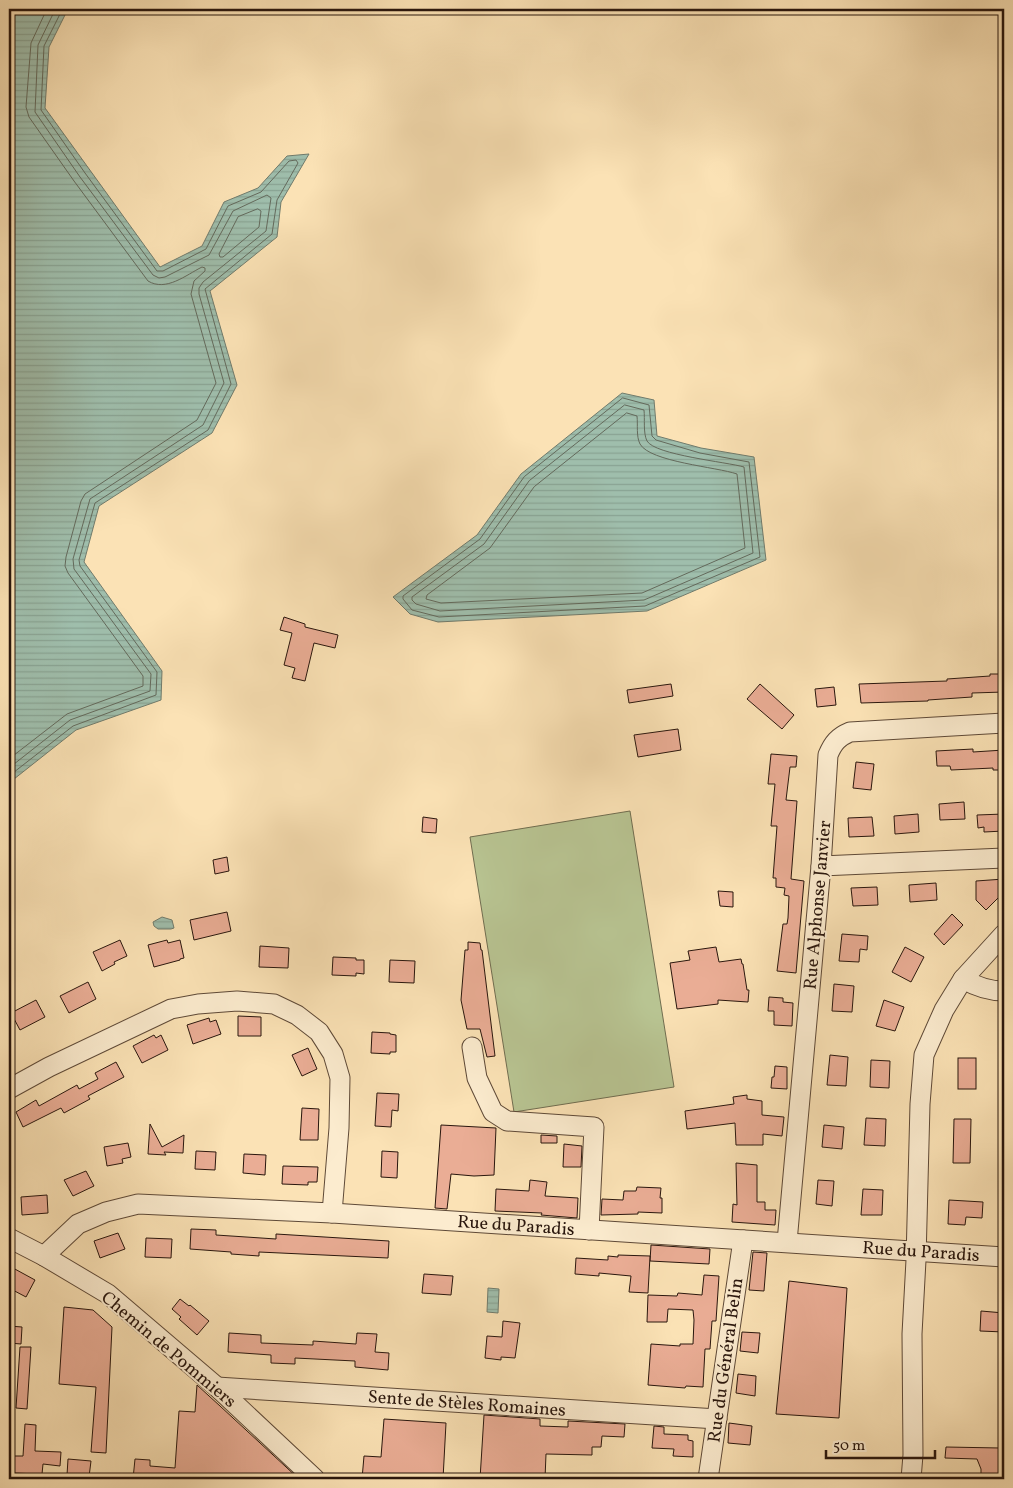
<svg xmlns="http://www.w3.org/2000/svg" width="1013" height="1488" viewBox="0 0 1013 1488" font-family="Vollkorn,serif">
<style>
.green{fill:#b8c492;stroke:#706d50}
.water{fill:url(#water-rules);stroke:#707b6c}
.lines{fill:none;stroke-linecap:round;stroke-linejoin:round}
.shore{stroke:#646a5c;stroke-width:1}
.building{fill:#eaad95;stroke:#29160d}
.minor-casing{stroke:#5e4937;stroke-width:21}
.minor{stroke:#fceccf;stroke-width:19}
.labels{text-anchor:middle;stroke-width:4;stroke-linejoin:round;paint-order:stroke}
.street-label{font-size:18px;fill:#29160d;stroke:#fceccf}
</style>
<defs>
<pattern id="water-rules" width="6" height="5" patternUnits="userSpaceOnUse" patternTransform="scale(1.25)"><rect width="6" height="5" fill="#9fbeac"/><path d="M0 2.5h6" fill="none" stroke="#89a393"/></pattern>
</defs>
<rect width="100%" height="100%" fill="#fbe2b5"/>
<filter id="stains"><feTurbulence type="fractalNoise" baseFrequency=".004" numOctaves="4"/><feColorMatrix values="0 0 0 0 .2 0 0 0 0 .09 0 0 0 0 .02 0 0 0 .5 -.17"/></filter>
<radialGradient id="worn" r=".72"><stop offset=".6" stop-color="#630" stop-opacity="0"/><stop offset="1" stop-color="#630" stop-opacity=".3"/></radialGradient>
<path class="green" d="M630,811L674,1087L514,1112L470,837Z"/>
<g class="water">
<path d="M9,9H63L66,13L49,47L45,108L160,267L202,246L224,202L258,188L287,156L309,154L281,202L277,237L210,291L237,385L212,433L99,506L84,562L162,671L161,700L76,730L9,783Z"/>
<path d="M622,393L654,400L657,436L701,448L754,457L766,560L647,611L438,622L410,614L393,597L477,535L521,474Z"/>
<path d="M162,917L172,920L174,928L171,929H158L154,926L153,922Z"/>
<path d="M488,1288L499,1289L498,1313L487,1312Z"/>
</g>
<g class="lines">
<g class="shore">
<path d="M258,209L261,211L259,227L223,257H220L219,254L238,217Z"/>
<path d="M623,398L649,405L652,436L656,440L700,453L749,462L760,557L645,606L439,617L412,610L403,599V596L480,539L524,477Z"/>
<path d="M625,405L644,410C645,419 643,433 647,441C655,455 727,462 744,467L753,553L644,600L440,611L416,604L412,600V597L484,544L529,481Z"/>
<path d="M627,413L637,416C638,425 636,436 640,444C650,462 717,467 737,474L745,548L642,593L441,603L426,599L427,595L490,548L534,487Z"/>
<path d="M9,759L67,714L143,686V676L68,573L65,566L66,557L81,501L85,494L197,420L216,383L191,294L194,281L205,271V268L202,267C186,275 166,292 148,281L74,181L29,117L26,107L31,43L45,13V9"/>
<path d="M9,768L70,720L150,691L151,674L74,569L73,559L90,499L203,425L224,383L199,294V288L203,282L266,231L271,198L267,195L233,211L209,255L165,277L159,278L153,275L80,177L35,112L38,45L53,14V9"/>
<path d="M9,776L73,726L156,695L157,672L80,566L79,560L95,503L208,430L231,384L205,289L272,234L277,200L298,163L296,160L289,161L261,192L228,206L206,249L163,271H157L85,173L41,110L44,46L60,14L59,9"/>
</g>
</g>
<g class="building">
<path d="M284,617L305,624V627L338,635L335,648L314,643L305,681L292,678L295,668L284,665L292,633L280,630Z"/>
<path d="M990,674H1004V692L972,693V697L928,700V701L861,703L859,684L947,681V679L990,676Z"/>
<path d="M671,684L673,696L629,703L627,690Z"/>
<path d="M760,684L794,715L782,729L747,699Z"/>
<path d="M834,687L836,705L817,707L815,689Z"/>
<path d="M678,729L681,750L638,757L634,735Z"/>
<path d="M973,749V752L1004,750V770H993V768L951,770L950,766H937L936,751Z"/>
<path d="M771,754L797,756L796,767H790L786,800L797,801L791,879L804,881L796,973L777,971L783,924H787L788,918L789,896L784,895L785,888L776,887V878H773L777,826H771L775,784H768Z"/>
<path d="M856,762L874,764L871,790L853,788Z"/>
<path d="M964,802L965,819L940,820L939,804Z"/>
<path d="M918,814L919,832L895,834L894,816Z"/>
<path d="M1004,814V831L984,832V827L978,828L977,815Z"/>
<path d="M423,817L437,819L436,833L422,832Z"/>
<path d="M872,817L874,836L849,837L848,818Z"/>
<path d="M227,857L229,871L215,874L213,860Z"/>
<path d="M1004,879V892L986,910L976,900V881Z"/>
<path d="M936,883L937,900L910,902L909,885Z"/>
<path d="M877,887L878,905L853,906L851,888Z"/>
<path d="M718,891L733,892V907L720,906Z"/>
<path d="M227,912L231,931L194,940L190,920Z"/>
<path d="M952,914L963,925L944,945L934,934Z"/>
<path d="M842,934L868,936L867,950L860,949L859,962L839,961Z"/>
<path d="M120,940L127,956L114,962L115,964L102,971L93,952Z"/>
<path d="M167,940L168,943L180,940L184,958L180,959V960L154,967L148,945Z"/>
<path d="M468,942L480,943L481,950H482L495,1056L487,1057L480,1029H467L461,1000L465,950H468Z"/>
<path d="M260,946L289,948L288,968L259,967Z"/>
<path d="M716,947L719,962L741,959L742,964H743L747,990H749L748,1002L718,1000V1004L677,1009L670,963L690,960L688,951Z"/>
<path d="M905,947L924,957L911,982L892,972Z"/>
<path d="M333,957L356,958V960H364V974L356,973V976L332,975Z"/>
<path d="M390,960L415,961L414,983L389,982Z"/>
<path d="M88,982L96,999L69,1013L60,996Z"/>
<path d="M834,984L854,986L852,1012L832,1011Z"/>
<path d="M769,997L783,998V1002L793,1003L792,1026L774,1025V1011H768Z"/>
<path d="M36,1000L45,1017L20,1030L11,1013Z"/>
<path d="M884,1000L904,1007L895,1031L876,1026Z"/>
<path d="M238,1016L261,1017V1036H238Z"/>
<path d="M209,1018L210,1022L216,1020L221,1034L193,1044L187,1025Z"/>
<path d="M372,1032L390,1033V1034L396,1035V1052H390V1054L371,1053Z"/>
<path d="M154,1035L156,1038L161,1035L168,1050L142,1063L133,1046Z"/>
<path d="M308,1048L317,1069L302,1076L292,1055Z"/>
<path d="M830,1055L848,1057L846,1086L827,1085Z"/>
<rect x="958" y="1058" width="18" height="31"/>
<path d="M871,1060L890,1061L889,1088L870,1087Z"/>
<path d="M116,1062L124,1077L88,1096L90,1099L64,1113L61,1108L23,1127L16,1112L36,1100L39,1106L77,1085L79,1089L98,1079L95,1073Z"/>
<path d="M775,1066L787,1067V1089L771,1088L772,1077H774Z"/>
<path d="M377,1093L399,1094L398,1111L392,1110L391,1127L375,1126Z"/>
<path d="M747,1095V1099L762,1101V1115L784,1117L782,1136L763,1134V1145H736L735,1123L687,1129L685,1111L734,1104L733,1097Z"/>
<path d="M302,1108L319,1109L318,1140H300Z"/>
<path d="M866,1118L886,1119L885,1146L864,1145Z"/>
<path d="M954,1119H971L970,1163H953Z"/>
<path d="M150,1124L162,1147L184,1135L183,1153L164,1152L166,1155L148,1154Z"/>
<path d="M441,1125L496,1128L494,1175L474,1176L451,1174L447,1209L435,1208Z"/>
<path d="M824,1125L844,1127L842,1149L822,1147Z"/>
<path d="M541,1135L557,1136V1143H541Z"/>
<path d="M128,1143L131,1157L122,1159L123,1163L107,1166L104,1147Z"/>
<path d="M564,1144L582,1146L581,1167H563Z"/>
<path d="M196,1151L216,1152L215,1170L195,1169Z"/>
<path d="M382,1151L398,1152L397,1178L381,1177Z"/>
<path d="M244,1154L266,1155L265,1175L243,1173Z"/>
<path d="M736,1163L757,1165V1202H765V1210H776L775,1225L732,1222L733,1204L737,1205Z"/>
<path d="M283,1166L318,1167L317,1182H308V1185L282,1184Z"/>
<path d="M86,1171L94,1186L73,1196L64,1180Z"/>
<path d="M530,1180L547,1182L545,1196L578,1198L577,1218L541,1215L542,1213L495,1211L496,1189L529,1191Z"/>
<path d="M818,1180L834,1181L832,1206L816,1204Z"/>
<path d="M637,1187L661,1188L660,1198H662V1213L638,1212V1214L601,1215L602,1199L623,1200L624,1191H636Z"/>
<path d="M863,1189L883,1190L882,1215H861Z"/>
<path d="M47,1195L48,1213L22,1215L21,1197Z"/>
<path d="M949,1200L983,1202L982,1218L966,1217L965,1225L948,1224Z"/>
<path d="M191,1229L216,1230V1235L276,1239V1234L389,1241L388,1258L259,1252V1256L231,1254V1252L190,1249Z"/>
<path d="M118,1233L125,1249L100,1258L94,1241Z"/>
<path d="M146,1238L172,1239L171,1258L145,1257Z"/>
<path d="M651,1245L710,1249L709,1264L650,1261Z"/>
<path d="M753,1252L767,1253L764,1291L749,1290Z"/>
<path d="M618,1255L650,1256L648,1293L629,1292L631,1276L599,1273V1276L575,1274L576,1258L608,1260V1256L618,1257Z"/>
<path d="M13,1268L35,1280L26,1297L9,1288V1277Z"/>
<path d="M424,1274L453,1276L451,1295L422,1293Z"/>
<path d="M704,1275L719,1276L716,1321H712L710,1349H705L703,1387L686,1386L685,1388L648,1385L651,1344L680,1346V1344H693L694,1320L693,1310L668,1309L667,1322H647L648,1295L677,1296L678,1293L702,1295Z"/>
<path d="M789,1281L847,1288L839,1418L776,1414Z"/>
<path d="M180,1299L189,1306L190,1305L209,1321L197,1335L179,1319L181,1317L172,1309Z"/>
<path d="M64,1307L93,1310L112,1327L106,1453L91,1452L96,1387L59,1384Z"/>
<path d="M981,1311L1004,1313V1332L980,1331Z"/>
<path d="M503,1321L520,1323L515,1358L501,1357V1360L485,1358L487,1336L502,1337Z"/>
<path d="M9,1326L22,1327L21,1344L9,1343Z"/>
<path d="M742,1332L760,1333L758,1353L740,1351Z"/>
<path d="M229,1333L261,1335V1343L313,1345V1341L356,1344L357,1333L377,1334L375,1352L389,1353L388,1370L355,1367V1361L295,1358V1364L271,1363V1355L228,1352Z"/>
<path d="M20,1347H31L27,1409L16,1408Z"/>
<path d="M738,1374L756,1376L755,1396L736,1393Z"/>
<path d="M197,1385L220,1406L299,1479H133L135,1459L150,1460V1466L175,1468L179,1411L195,1412Z"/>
<path d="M484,1415L540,1419V1426L568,1427V1421L625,1424L624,1437L602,1436L601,1447H592V1455L546,1454L545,1479H480Z"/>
<path d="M384,1419L446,1423L443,1479H362L364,1456L381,1457Z"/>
<path d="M729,1423L752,1426L750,1445L728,1443Z"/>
<path d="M25,1424L36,1425L35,1451L61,1452L60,1466L43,1464L42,1474L11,1473L13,1456H23Z"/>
<path d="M654,1426L664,1427V1434L688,1435V1440L693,1441V1457L673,1456L674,1449L652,1448Z"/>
<path d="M946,1447L1000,1448L999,1479H981V1469L977,1459L945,1458Z"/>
<path d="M68,1459L91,1461L89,1477L67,1475Z"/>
</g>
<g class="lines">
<defs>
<g id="minor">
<path d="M821,866L1004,858"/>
<path d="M963,979C975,986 990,991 1004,991"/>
<path d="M472,1047L477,1078L493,1112L507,1121L594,1127L589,1230"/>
<path d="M9,1089L49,1067L171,1009L198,1004L237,1001L274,1004L297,1015L319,1032L333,1054L340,1078L339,1128L332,1213"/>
<path d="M9,1238L44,1256L108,1294L217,1387L315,1479"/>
<path d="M787,1242L821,866L828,755C833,743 838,737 850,732L1004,723"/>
<path d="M44,1256L78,1224L106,1212L138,1204L332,1213L1004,1257"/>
<path d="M217,1387L717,1419"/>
<path d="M708,1479L743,1240"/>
<path d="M911,1479L913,1455L912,1334L916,1260L920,1104L924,1055L944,1010L963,979L1004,934"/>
</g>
</defs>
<use href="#minor" class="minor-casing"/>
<use href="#minor" class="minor"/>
</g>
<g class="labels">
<g class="street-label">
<text transform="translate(817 905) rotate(-85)" y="6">Rue Alphonse Janvier</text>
<text transform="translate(516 1225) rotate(4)" y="6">Rue du Paradis</text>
<text transform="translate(921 1251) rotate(4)" y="6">Rue du Paradis</text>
<text transform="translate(169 1349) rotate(40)" y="6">Chemin de Pommiers</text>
<text transform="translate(725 1360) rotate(-82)" y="6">Rue du Général Belin</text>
<text transform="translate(467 1403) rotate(4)" y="6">Sente de Stèles Romaines</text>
</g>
</g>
<rect width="1013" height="1488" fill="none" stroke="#fbe2b5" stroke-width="30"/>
<rect x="10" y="10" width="993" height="1468" fill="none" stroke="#29160d" stroke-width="2.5"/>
<rect x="15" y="15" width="983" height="1458" fill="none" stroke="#29160d"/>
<path d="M826 1450v8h109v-8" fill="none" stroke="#29160d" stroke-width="2.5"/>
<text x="833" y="1450" font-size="15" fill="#29160d" stroke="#fceccf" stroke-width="4" paint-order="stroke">50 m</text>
<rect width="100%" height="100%" filter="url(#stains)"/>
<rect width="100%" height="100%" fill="url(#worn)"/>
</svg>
